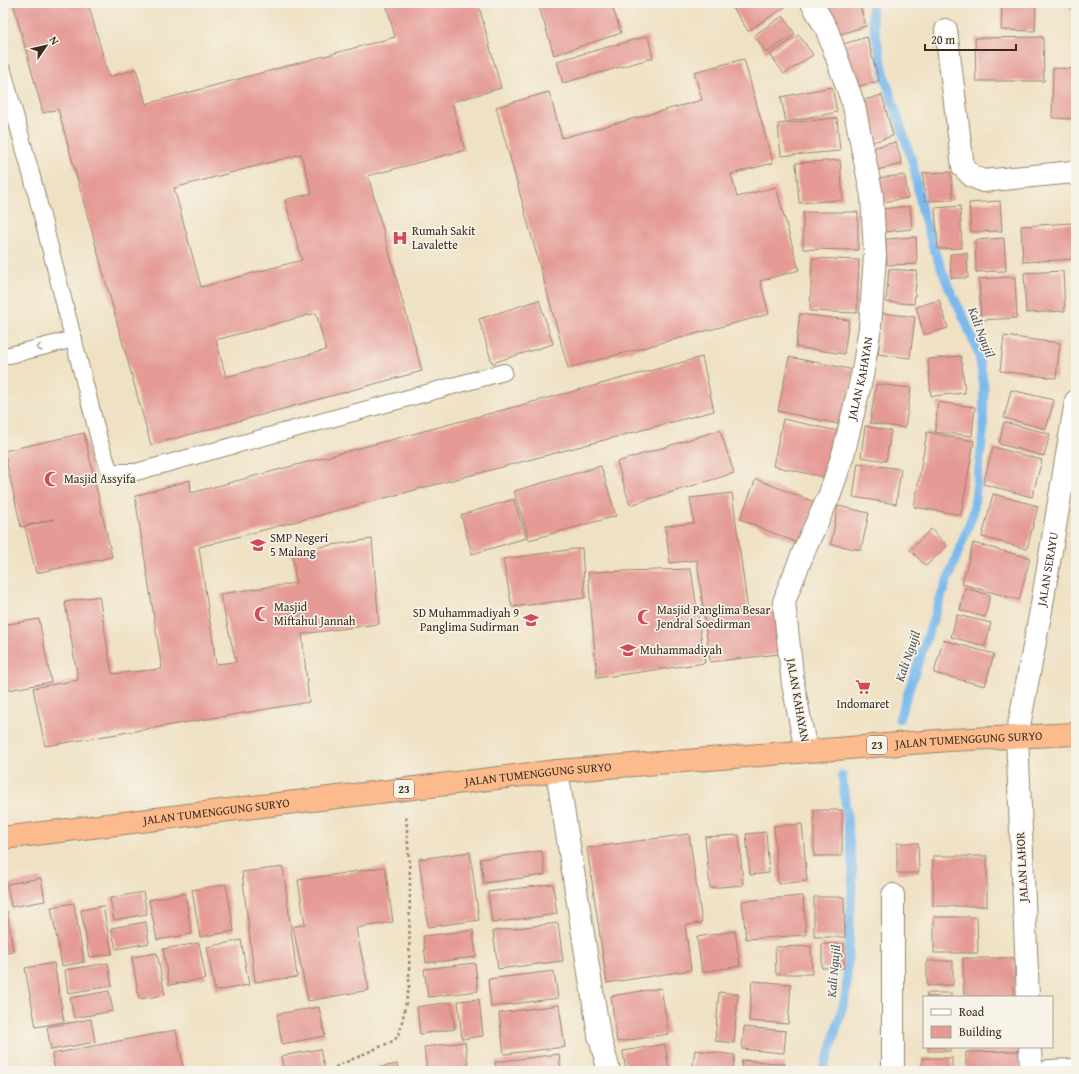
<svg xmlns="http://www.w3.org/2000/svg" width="1079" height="1074" viewBox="0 0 1079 1074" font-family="'Gentium Book Plus',serif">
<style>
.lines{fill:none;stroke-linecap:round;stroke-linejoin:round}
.stream{stroke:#79b9ed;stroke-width:9}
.building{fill:#e59a95;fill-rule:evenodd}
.lane-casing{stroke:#958670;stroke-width:18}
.street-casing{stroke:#958670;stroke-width:24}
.highway-casing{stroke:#958670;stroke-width:24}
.path{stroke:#958670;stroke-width:2.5;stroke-dasharray:3 3;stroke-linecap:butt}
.lane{stroke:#fff;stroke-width:16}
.street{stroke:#fff;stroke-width:22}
.highway{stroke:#fbbb8c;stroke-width:22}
.oneway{stroke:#a79f9a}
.labels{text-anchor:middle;stroke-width:3.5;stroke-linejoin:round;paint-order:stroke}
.shield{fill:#f7f3e8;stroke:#73665b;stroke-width:1}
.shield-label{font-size:11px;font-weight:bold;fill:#3b2a1e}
.poi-label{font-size:12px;fill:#3b2a1e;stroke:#f7f3e8;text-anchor:start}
.street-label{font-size:12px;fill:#3b2a1e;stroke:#f7f3e8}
.water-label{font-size:13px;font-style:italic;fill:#4e555c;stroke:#f7f3e8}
</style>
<rect width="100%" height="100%" fill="#f7f3e8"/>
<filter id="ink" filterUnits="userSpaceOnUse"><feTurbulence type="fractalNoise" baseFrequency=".025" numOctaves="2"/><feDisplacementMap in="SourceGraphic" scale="8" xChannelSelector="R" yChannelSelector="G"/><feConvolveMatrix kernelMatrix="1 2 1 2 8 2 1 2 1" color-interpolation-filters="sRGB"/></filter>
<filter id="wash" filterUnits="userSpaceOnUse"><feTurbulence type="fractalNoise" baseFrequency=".012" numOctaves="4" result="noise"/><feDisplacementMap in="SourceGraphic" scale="16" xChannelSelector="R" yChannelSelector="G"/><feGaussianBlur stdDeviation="0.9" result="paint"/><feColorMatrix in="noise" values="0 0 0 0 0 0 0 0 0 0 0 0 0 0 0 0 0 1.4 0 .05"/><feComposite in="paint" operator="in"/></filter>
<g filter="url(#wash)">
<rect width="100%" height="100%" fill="#efe1c3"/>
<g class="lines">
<g class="stream">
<path d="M872,3V18L886,81L913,164L922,211L933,247L949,288L964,318L979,355L984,387L983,434L973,514L942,594L899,719"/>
<path d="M1071,3L1076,8"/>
<path d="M822,1071L830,1052L846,994L853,871L842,775"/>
</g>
</g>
<g id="blocks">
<g class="building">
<path d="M13,3H88L109,77L136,69L146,104L395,37L386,3H478L501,88L452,102L465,150L368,176L422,371L151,445L58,109L43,113ZM301,154L312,193L285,200L302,260L201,287L174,188ZM316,313L326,350L226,377L216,340Z"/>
<path d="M538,3H611L621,33L554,55Z"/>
<path d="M730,3H791L748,31Z"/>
<path d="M826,3H859L866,26L837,35Z"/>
<path d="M1002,3H1036L1035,31L1001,30Z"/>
<path d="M783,16L795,34L766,53L754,35Z"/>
<path d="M799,35L813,55L784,74L770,54Z"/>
<path d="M648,36L653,58L563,83L557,61Z"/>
<path d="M867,37L879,81L852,88L840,45Z"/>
<path d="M1043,37L1044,81H976L975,38Z"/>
<path d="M744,59L773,163L731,174L737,197L776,187L799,270L760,281L769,314L568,368L496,107L549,92L562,138L702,100L694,72Z"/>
<path d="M1053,68L1076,69V119L1052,118Z"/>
<path d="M832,87L837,112L786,122L781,97Z"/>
<path d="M882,95L893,136L869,143L857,102Z"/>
<path d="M837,118L840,151L781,156L778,124Z"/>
<path d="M896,142L902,164L877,170L872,148Z"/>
<path d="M840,160L843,200L799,203L796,163Z"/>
<path d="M951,172L953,200L925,201L923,173Z"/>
<path d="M905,175L908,198L882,202L878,178Z"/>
<path d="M1000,201L1002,231L971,232L969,203Z"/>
<path d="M910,206L912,229L884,232L881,209Z"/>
<path d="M960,206L962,248L938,249L935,208Z"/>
<path d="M803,212H858V250L803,249Z"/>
<path d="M1073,223L1076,259L1023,262L1021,226Z"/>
<path d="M916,237L917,264L887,265L886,239Z"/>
<path d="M1004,238L1006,271L976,272L975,240Z"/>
<path d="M967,253L968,278H951L950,254Z"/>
<path d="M812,258L859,260L857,313L810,311Z"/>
<path d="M889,269L917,271L914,304L886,302Z"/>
<path d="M1063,271L1065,311L1026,313L1024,273Z"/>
<path d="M1015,277L1017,318L981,320L979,279Z"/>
<path d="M539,300L553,344L492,363L479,319Z"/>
<path d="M939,300L948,328L924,335L916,307Z"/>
<path d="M883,313L915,317L910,358L878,354Z"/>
<path d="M800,314L849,320L844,354L796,347Z"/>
<path d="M1004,336L1060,343L1056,378L1000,371Z"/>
<path d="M961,356L965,393L931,396L928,359Z"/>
<path d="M702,357L714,411L199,547L216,664L236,662L220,594L296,583L292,551L372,539L379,624L302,634L309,702L45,746L33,688L78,680L65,602L99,596L112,674L162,669L135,496L190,480L191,493Z"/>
<path d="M789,357L854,370L843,425L778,411Z"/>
<path d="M876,384L911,388L905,428L870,423Z"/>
<path d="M1011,390L1054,400L1046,429L1004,418Z"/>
<path d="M938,402L975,407L972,436L935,432Z"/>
<path d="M783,419L838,431L828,478L773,466Z"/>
<path d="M1004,422L1050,434L1044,456L999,444Z"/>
<path d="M865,426L891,431L886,461L861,457Z"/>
<path d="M720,430L734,473L630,505L617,462Z"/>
<path d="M927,432L974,441L961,515L914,507Z"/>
<path d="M84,433L112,557L36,573L25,527L54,519L21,527L4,451Z"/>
<path d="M993,447L1042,460L1032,497L983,484Z"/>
<path d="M858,463L901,469L896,504L853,497Z"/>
<path d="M601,466L616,516L529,540L514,491Z"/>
<path d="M756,479L817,503L800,544L740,519Z"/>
<path d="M732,493L748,611L781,607L787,653L710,662L697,560L670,563L665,526L694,523L690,498Z"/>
<path d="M993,494L1038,506L1027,549L982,537Z"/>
<path d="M514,499L526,538L472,554L461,515Z"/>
<path d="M838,506L869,513L861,550L831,544Z"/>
<path d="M931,529L947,546L926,566L910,550Z"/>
<path d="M973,543L1030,558L1019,600L962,584Z"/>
<path d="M582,548L585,598L512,607L503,559Z"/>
<path d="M691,569L705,663L597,678L588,572Z"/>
<path d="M965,588L990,595L985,617L960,610Z"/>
<path d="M957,615L991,623L985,646L951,637Z"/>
<path d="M39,619L51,682L3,691V625Z"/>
<path d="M943,640L994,654L985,686L934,673Z"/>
<rect x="814" y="810" width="28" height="46"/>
<path d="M802,824L807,881L778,884L774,826Z"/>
<path d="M766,832L769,873L750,875L746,834Z"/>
<path d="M689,834L702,923L685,925L691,970L607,983L587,848Z"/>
<path d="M739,835L743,885L710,888L705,837Z"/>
<path d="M897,843H918L919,873H897Z"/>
<path d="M542,851L545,875L484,883L480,859Z"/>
<path d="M470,852L479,920L428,927L419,859Z"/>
<rect x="933" y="856" width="54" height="50"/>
<path d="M283,867L297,977L255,982L242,872Z"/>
<path d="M385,867L393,922L356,928L369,990L308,1001L293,927L305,924L298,880Z"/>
<path d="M41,878L45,901L11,907L7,884Z"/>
<path d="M226,884L234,931L200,937L192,890Z"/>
<path d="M553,884L557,914L492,923L488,892Z"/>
<path d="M143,892L147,914L114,920L110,898Z"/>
<path d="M185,893L192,934L157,940L149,900Z"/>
<path d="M803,896L806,935L746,939L742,901Z"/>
<path d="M814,897H844L845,937H814Z"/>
<path d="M74,903L84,962L62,966L51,907Z"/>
<path d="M103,906L112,954L89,957L81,910Z"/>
<path d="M7,911L13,952L3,953V912Z"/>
<path d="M934,917H977L978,953H934Z"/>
<path d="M146,922L149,943L116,949L111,928Z"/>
<path d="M558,923L563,961L498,969L493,931Z"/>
<path d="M473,930L476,957L426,963L423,936Z"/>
<path d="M735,931L740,966L702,972L697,937Z"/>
<path d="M241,940L249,985L215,991L207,947Z"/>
<path d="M199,943L206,979L169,985L163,949Z"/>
<rect x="822" y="944" width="22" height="24"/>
<path d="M811,946L812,974H776L775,947Z"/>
<path d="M157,953L165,995L139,999L132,957Z"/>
<path d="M963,958H1014V997H964Z"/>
<path d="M927,961H953V985L927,986Z"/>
<path d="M54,963L64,1022L36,1027L25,968Z"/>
<path d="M108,963L112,986L68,993L65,970Z"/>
<path d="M475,963L478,991L428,997L424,969Z"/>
<path d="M554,971L558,998L491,1007L488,979Z"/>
<path d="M752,981L791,984L788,1024L749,1021Z"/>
<path d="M661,988L669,1034L617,1042L611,996Z"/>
<path d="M109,991L113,1011L74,1018L70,998Z"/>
<path d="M719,992L738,994L734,1043L715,1041Z"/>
<rect x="927" y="993" width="24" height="4"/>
<path d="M479,999L483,1036L462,1039L458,1001Z"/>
<path d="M451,1002L455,1029L420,1034L417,1007Z"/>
<path d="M559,1005L565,1047L504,1054L499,1013Z"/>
<path d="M319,1007L325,1036L282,1044L277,1014Z"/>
<path d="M91,1019L95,1042L51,1050L47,1027Z"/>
<path d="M744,1027L786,1031L784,1053L742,1049Z"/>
<path d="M176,1030L184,1071H55L52,1054Z"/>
<path d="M465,1042L469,1071H427L424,1047Z"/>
<path d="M665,1044L669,1071H626L623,1051Z"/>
<rect x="928" y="1047" width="22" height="4"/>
<path d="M320,1049L325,1071H284L281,1056Z"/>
<path d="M695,1050L735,1055L733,1071H692Z"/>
<path d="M1019,1051L1020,1071H966V1052Z"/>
<path d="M559,1054L561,1071H497L495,1062Z"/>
<rect x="922" y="1058" width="30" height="13"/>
<path d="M742,1060L785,1064V1071H741Z"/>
<path d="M397,1064L398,1071H373L372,1069Z"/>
</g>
</g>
</g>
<g filter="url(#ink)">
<use href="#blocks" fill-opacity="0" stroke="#958670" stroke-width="1"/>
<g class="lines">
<defs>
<g id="lane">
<path d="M3,71L32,177L100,443L110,472H136L504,372"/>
<path d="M3,355H10L74,339"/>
</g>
<g id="street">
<path d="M946,30L963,167L972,176L983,181L1073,172L1076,175"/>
<path id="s1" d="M806,751L793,684L784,602L789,588L806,546L830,494L844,451L862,376L870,328L875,255L872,196L854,106L827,30L812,3"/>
<path d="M557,771L599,1035L608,1067V1071"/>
<path id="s2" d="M1028,997L1017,736L1041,610L1076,401"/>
<path d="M1030,1047L1031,1071"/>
<path d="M893,1071V895"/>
<path d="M1049,1071L1076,1070"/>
</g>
<g id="highway">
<path id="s3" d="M3,838L253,807L557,771L949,740L1076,734"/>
</g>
</defs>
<use href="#lane" class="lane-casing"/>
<use href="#street" class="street-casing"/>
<use href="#highway" class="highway-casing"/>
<path class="path" d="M331,1071L333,1068L395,1040L400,1032L409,987L410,876L406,815"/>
<use href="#lane" class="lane"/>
<use href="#street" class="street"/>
<use href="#highway" class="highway"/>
</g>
<defs><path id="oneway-chevron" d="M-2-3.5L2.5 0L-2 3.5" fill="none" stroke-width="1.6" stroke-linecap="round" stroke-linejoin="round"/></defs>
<use class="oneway" href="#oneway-chevron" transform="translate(39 348) rotate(166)"/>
</g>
<defs>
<symbol id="hospital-bare" viewBox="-9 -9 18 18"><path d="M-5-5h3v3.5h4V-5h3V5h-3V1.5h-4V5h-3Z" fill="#d1495b" stroke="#f7f3e8" stroke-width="2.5" paint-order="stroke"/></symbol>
<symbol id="mosque-bare" viewBox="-9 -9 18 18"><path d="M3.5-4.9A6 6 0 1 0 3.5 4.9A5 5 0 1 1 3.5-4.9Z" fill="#d1495b" stroke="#f7f3e8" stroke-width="2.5" paint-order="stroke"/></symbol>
<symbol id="school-bare" viewBox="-9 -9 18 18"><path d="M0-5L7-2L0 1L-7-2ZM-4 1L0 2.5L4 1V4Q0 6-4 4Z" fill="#d1495b" stroke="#f7f3e8" stroke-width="2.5" paint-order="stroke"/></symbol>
<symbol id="supermarket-bare" viewBox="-9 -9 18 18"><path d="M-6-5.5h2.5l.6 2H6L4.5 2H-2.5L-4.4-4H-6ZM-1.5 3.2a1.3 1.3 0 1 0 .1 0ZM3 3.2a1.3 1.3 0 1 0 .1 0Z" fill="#d1495b" stroke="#f7f3e8" stroke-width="2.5" paint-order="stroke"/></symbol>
</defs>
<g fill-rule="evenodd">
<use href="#hospital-bare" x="389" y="227" width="22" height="22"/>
<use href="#mosque-bare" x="41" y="468" width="22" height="22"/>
<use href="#school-bare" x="247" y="534" width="22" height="22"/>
<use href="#mosque-bare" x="251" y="603" width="22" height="22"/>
<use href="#mosque-bare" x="634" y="606" width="22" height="22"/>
<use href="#school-bare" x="520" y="609" width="22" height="22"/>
<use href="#school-bare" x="617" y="639" width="22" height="22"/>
<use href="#supermarket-bare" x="852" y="676" width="22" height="22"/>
</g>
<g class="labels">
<g class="shield">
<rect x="867" y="736" width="20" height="18" rx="3"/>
<rect x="394" y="780" width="20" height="18" rx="3"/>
</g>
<g class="shield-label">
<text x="877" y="749">23</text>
<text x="404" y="793">23</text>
</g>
<g class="poi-label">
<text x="412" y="235">Rumah Sakit<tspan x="412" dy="14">Lavalette</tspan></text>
<text x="64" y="483">Masjid Assyifa</text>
<text x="270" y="542">SMP Negeri<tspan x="270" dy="14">5 Malang</tspan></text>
<text x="274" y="611">Masjid<tspan x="274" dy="14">Miftahul Jannah</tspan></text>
<text x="657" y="614">Masjid Panglima Besar<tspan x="657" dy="14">Jendral Soedirman</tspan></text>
<text x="519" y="617" text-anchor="end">SD Muhammadiyah 9<tspan x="519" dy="14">Panglima Sudirman</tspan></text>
<text x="640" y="654">Muhammadiyah</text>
<text x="863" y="708" text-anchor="middle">Indomaret</text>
</g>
<g class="street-label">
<text dy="4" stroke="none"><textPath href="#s1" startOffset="388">JALAN KAHAYAN</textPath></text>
<text dy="4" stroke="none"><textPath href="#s2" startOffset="431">JALAN SERAYU</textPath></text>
<text transform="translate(798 700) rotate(80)" y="4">JALAN KAHAYAN</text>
<text dy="4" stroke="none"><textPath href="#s3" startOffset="971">JALAN TUMENGGUNG SURYO</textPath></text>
<text dy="4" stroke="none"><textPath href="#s3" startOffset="539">JALAN TUMENGGUNG SURYO</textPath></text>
<text dy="4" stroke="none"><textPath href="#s3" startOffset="215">JALAN TUMENGGUNG SURYO</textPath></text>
<text transform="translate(1022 867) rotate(-93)" y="4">JALAN LAHOR</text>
</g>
<g class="water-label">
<text transform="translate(982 332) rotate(69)" y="5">Kali Ngujil</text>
<text transform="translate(907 656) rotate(-71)" y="5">Kali Ngujil</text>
<text transform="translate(833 971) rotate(-85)" y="5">Kali Ngujil</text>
</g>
</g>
<rect width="1079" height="1074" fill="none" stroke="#f7f3e8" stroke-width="16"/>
<rect x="923" y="996" width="130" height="52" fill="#f7f3e8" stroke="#aca397"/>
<rect x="931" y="1009" width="20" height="6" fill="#ffffff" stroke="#aca397"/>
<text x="959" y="1016" font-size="12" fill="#3b2a1e">Road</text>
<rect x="931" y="1026" width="20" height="12" fill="#e59a95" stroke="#aca397"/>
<text x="959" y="1036" font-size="12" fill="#3b2a1e">Building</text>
<g transform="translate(46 46) rotate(56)" stroke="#f7f3e8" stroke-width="3" paint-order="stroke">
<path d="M0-3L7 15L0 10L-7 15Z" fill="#3b2a1e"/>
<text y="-6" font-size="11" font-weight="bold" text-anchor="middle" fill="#3b2a1e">N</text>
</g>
<path d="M925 44v6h91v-6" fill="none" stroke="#3b2a1e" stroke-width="2"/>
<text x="931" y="44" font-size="12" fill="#3b2a1e" stroke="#f7f3e8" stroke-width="3" paint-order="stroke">20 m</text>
</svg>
